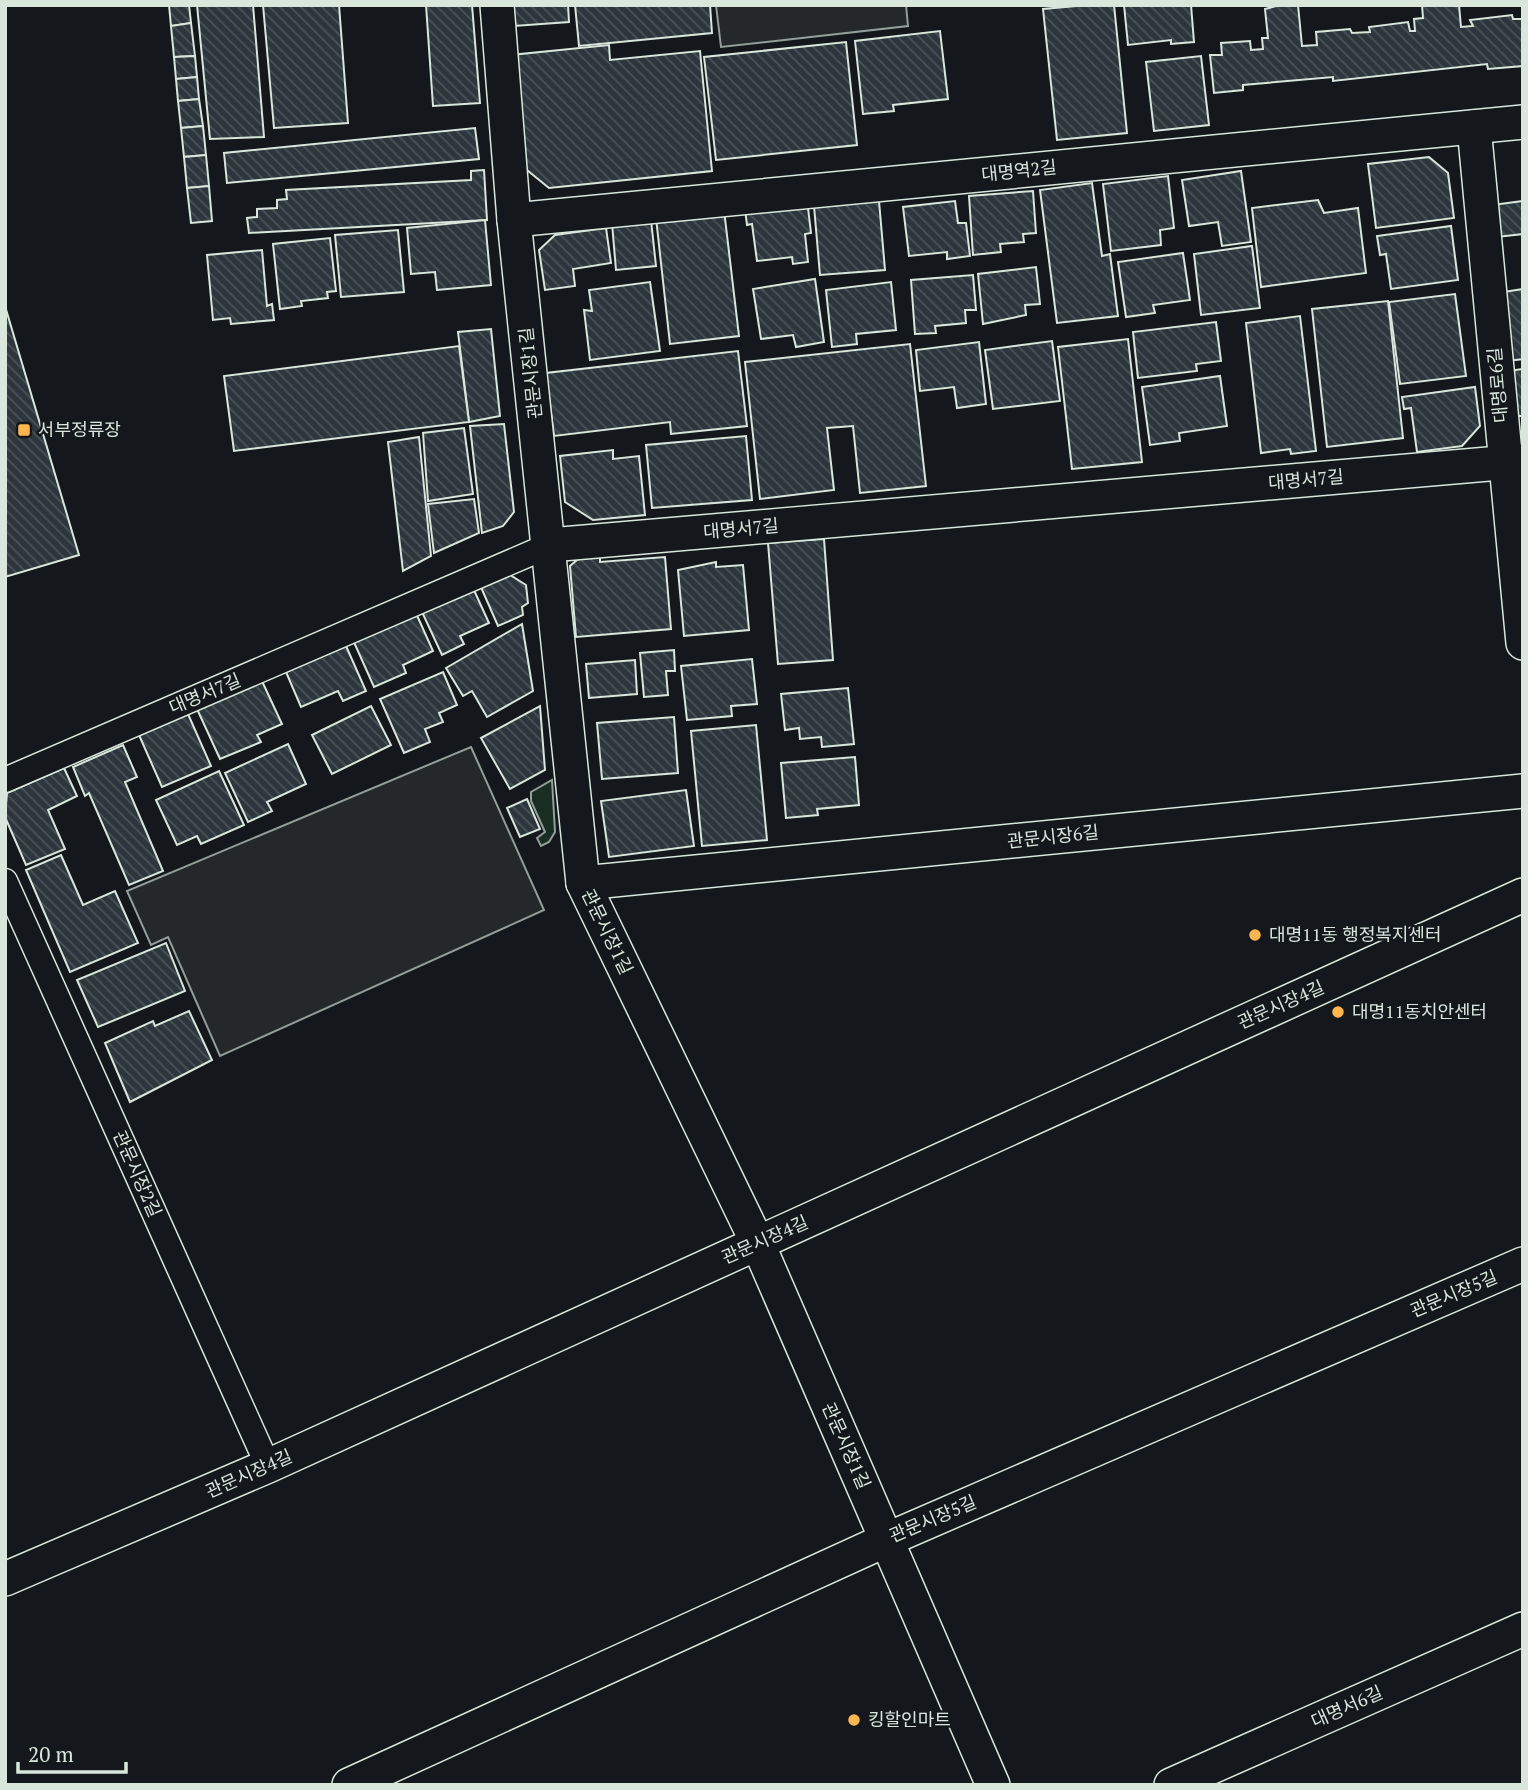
<svg xmlns="http://www.w3.org/2000/svg" width="1528" height="1790" viewBox="0 0 1528 1790" font-family="'PT Serif','Noto Sans KR',serif">
<style>
.grass{fill:#1a2d24;stroke:#939e99;stroke-width:2}
.parking{fill:#24282b;stroke:#939e99;stroke-width:2}
.building{fill:url(#building-back-hatch);stroke:#d8e6dc;stroke-width:2}
.lines{fill:none;stroke-linecap:round;stroke-linejoin:round}
.pedestrian-casing{stroke:#d8e6dc;stroke-width:27}
.minor-casing{stroke:#d8e6dc;stroke-width:36}
.pedestrian{stroke:#14181c;stroke-width:24}
.minor{stroke:#14181c;stroke-width:33}
.poi-dot{fill:#ffb74d;stroke:#14181c;stroke-width:2.5}
.labels{text-anchor:middle;stroke-width:5;stroke-linejoin:round;paint-order:stroke}
.street-label{font-size:18px;fill:#d8e6dc;stroke:#14181c}
.poi-label{font-size:18px;fill:#d8e6dc;stroke:#14181c;text-anchor:start}
</style>
<defs>
<pattern id="building-back-hatch" width="6" height="6" patternUnits="userSpaceOnUse" patternTransform="scale(1.75)"><rect width="6" height="6" fill="#2c363c"/><path d="M-1 5l2 2M0 0l6 6M5-1l2 2" fill="none" stroke="#4a5358"/></pattern>
</defs>
<rect width="100%" height="100%" fill="#14181c"/>
<path class="grass" d="M552,780L555,832L549,842L541,846L537,838L545,832L531,801V792Z"/>
<g class="parking">
<path d="M716,5H906L908,26L721,47Z"/>
<path d="M471,747L544,910L220,1056L168,937L151,945L127,891Z"/>
</g>
<g class="building">
<path d="M169,5H189L191,23L171,26Z"/>
<path d="M197,5H253L264,137L210,139Z"/>
<path d="M263,5H339L348,123L274,128Z"/>
<path d="M426,5H472L480,103L433,106Z"/>
<path d="M513,5H568L569,22L514,26Z"/>
<path d="M575,5H710L712,33L579,46Z"/>
<path d="M1088,5H1114L1127,133L1057,140L1043,9Z"/>
<path d="M1124,5H1191L1194,42L1171,44V40L1128,45Z"/>
<path d="M1280,5H1298L1302,46L1317,45L1316,32L1350,29L1352,33L1370,32L1369,27L1408,22L1410,31H1415L1414,19L1423,18L1422,5H1459L1461,27L1473,26L1470,20L1512,15L1513,19H1522L1523,66L1488,69L1487,64L1333,81V77L1243,85V90L1214,93L1210,55H1222L1221,43L1250,41L1251,50L1263,49L1262,38H1268L1265,9Z"/>
<path d="M191,23L195,56L174,57L171,26Z"/>
<path d="M940,31L948,99L893,105L894,111L863,114L855,41Z"/>
<path d="M846,42L857,145L716,160L704,57Z"/>
<path d="M609,45L610,60L700,51L712,171L549,188L522,166L511,55Z"/>
<path d="M195,56L197,77L176,79L174,57Z"/>
<path d="M1201,56L1209,125L1154,131L1146,62Z"/>
<path d="M197,77L199,99L178,101L176,79Z"/>
<path d="M199,99L203,126L181,128L178,101Z"/>
<path d="M203,126L206,155L184,157L181,128Z"/>
<path d="M475,128L479,159L227,183L224,153Z"/>
<path d="M206,155L209,186L187,188L184,157Z"/>
<path d="M1429,157L1448,173L1454,218L1376,228L1368,164Z"/>
<path d="M484,170L487,220L249,233L247,218L257,217V209L277,208V200L287,199L286,190L471,180V171Z"/>
<path d="M1241,171L1251,242L1222,246L1218,222L1189,226L1182,180Z"/>
<path d="M1168,176L1174,228L1160,230L1161,245L1111,251L1103,184Z"/>
<path d="M1092,183L1102,256L1110,254L1118,316L1057,323L1040,190Z"/>
<path d="M209,186L212,221L191,223L187,188Z"/>
<path d="M1033,191L1036,233L1023,234L1024,242L1000,244L1001,252L973,255L969,196Z"/>
<path d="M1318,200L1324,213L1358,208L1366,273L1261,287L1252,208Z"/>
<path d="M879,201L885,270L820,275L814,206Z"/>
<path d="M955,201L958,223H966L970,256L947,259V252L909,256L903,207Z"/>
<path d="M1523,201V234L1497,237L1492,205Z"/>
<path d="M803,207L808,208L811,233L805,234L808,262L793,264L792,257L757,261L752,224L747,225L745,209Z"/>
<path d="M724,210L739,336L670,344L656,218Z"/>
<path d="M485,220L491,285L437,290L435,272L411,274L407,228Z"/>
<path d="M651,220L656,266L616,270L612,223Z"/>
<path d="M1451,226L1458,280L1391,289L1386,254L1380,255L1377,236Z"/>
<path d="M606,228L611,263L573,269L575,286L545,290L539,250L555,235Z"/>
<path d="M398,230L404,292L341,297L335,235Z"/>
<path d="M330,238L336,291L327,292L328,298L301,301L302,306L280,309L273,244Z"/>
<path d="M1252,246L1260,308L1201,315L1194,254Z"/>
<path d="M262,250L267,306L272,304L274,320L231,324L230,318L213,320L207,255Z"/>
<path d="M1183,253L1190,300L1153,305L1155,313L1126,317L1118,262Z"/>
<path d="M1036,267L1040,304L1025,305L1026,315L983,324L978,274Z"/>
<path d="M973,275L976,310H965L966,323L935,326L936,333L915,334L911,280Z"/>
<path d="M815,279L824,342L796,347L793,335L761,339L753,289Z"/>
<path d="M650,282L660,351L590,360L584,310L592,311L589,290Z"/>
<path d="M891,282L896,330L856,334L857,344L832,347L826,290Z"/>
<path d="M1523,289V359L1508,361L1497,293Z"/>
<path d="M1455,294L1466,376L1400,384L1389,302Z"/>
<path d="M1388,301L1403,438L1327,447L1312,309Z"/>
<path d="M5,306L79,555L5,577Z"/>
<path d="M1300,316L1316,451L1291,454L1290,449L1261,453L1246,323Z"/>
<path d="M1216,322L1221,361L1196,364L1197,371L1138,378L1133,332Z"/>
<path d="M491,329L500,416L469,422L458,332Z"/>
<path d="M1128,339L1142,462L1072,469L1058,347Z"/>
<path d="M1052,341L1060,401L993,409L985,350Z"/>
<path d="M979,342L986,404L957,408L954,387L920,391L916,350Z"/>
<path d="M910,344L926,486L860,493L853,426L827,428L834,490L760,499L745,362Z"/>
<path d="M459,346L469,422L234,451L224,376Z"/>
<path d="M738,351L747,426L671,434L670,422L554,436L546,373Z"/>
<path d="M1523,369V416H1519L1514,409L1508,371Z"/>
<path d="M1220,376L1227,426L1179,433L1180,441L1150,445L1142,387Z"/>
<path d="M1475,387L1480,426L1462,446L1417,452L1411,408L1404,409L1402,397Z"/>
<path d="M504,424L514,512L503,526L482,533L470,426Z"/>
<path d="M464,428L473,494L428,501L423,433Z"/>
<path d="M746,436L752,500L652,508L646,445Z"/>
<path d="M419,437L431,556L403,571L388,442Z"/>
<path d="M613,450V459L639,456L645,515L593,520L565,502L560,456Z"/>
<path d="M474,499L479,533L434,553L428,504Z"/>
<path d="M824,539L833,660L778,664L768,543Z"/>
<path d="M600,553V562L665,557L671,629L576,637L570,566L584,554Z"/>
<path d="M716,562V567L743,565L749,630L684,636L678,570Z"/>
<path d="M507,573L526,585L528,603L522,607L523,615L498,626L480,585Z"/>
<path d="M473,588L489,623L460,636L464,644L442,655L422,612Z"/>
<path d="M415,611L433,651L403,665L406,673L374,687L353,640Z"/>
<path d="M522,624L533,691L487,717L472,691L463,696L446,668Z"/>
<path d="M346,646L366,691L343,701L338,691L301,707L286,672Z"/>
<path d="M674,650L675,671H666L668,695L644,697L640,653Z"/>
<path d="M752,659L757,704L731,706L732,716L687,720L681,666Z"/>
<path d="M635,660L637,694L589,698L586,664Z"/>
<path d="M443,672L457,705L439,713L443,722L425,729L430,742L404,753L380,699Z"/>
<path d="M261,679L282,724L257,735L261,742L220,759L197,709Z"/>
<path d="M848,688L854,744L822,747L821,737L800,739L799,728L785,730L781,694Z"/>
<path d="M371,706L391,745L332,774L312,735Z"/>
<path d="M540,706L545,770L510,789L481,738Z"/>
<path d="M188,714L211,766L162,787L139,735Z"/>
<path d="M674,717L678,773L602,779L597,723Z"/>
<path d="M756,725L767,840L702,846L691,731Z"/>
<path d="M288,744L306,784L267,802L272,811L248,822L225,773Z"/>
<path d="M123,745L137,777L125,782L163,871L129,885L89,793L85,796L73,767Z"/>
<path d="M855,757L859,805L817,809L818,815L786,818L781,763Z"/>
<path d="M64,768L77,796L48,810L65,849L26,865L5,817L7,793Z"/>
<path d="M219,771L244,825L201,844L197,836L177,845L156,800Z"/>
<path d="M686,790L694,846L609,857L601,801Z"/>
<path d="M527,799L540,829L520,837L507,808Z"/>
<path d="M61,855L83,905L115,891L138,943L70,972L26,870Z"/>
<path d="M166,943L185,991L98,1027L77,980Z"/>
<path d="M189,1011L212,1060L130,1102L105,1043L153,1021L155,1026Z"/>
</g>
<g class="lines">
<defs>
<g id="pedestrian">
<path d="M5,780L550,545"/>
<path d="M5,881L268,1466"/>
</g>
<g id="minor">
<path d="M497,5L514,220L583,883L758,1244L993,1785"/>
<path d="M1474,127L1523,643"/>
<path d="M514,220L1523,122"/>
<path d="M550,545L1523,461"/>
<path d="M583,883L1523,791"/>
<path d="M5,1579L268,1466L1523,895"/>
<path d="M349,1785L886,1540L1523,1264"/>
<path d="M1171,1785L1523,1629"/>
</g>
</defs>
<use href="#pedestrian" class="pedestrian-casing"/>
<use href="#minor" class="minor-casing"/>
<use href="#pedestrian" class="pedestrian"/>
<use href="#minor" class="minor"/>
</g>
<g class="poi-dot">
<rect x="17" y="423" width="14" height="14" rx="3.5"/>
<circle cx="1255" cy="935" r="7"/>
<circle cx="1338" cy="1012" r="7"/>
<circle cx="854" cy="1720" r="7"/>
</g>
<g class="labels">
<g class="street-label">
<text transform="translate(1019 171) rotate(-6)" y="6">대명역2길</text>
<text transform="translate(531 373) rotate(-96)" y="6">관문시장1길</text>
<text transform="translate(1498 385) rotate(-95)" y="6">대명로6길</text>
<text transform="translate(1306 480) rotate(-5)" y="6">대명서7길</text>
<text transform="translate(741 529) rotate(-5)" y="6">대명서7길</text>
<text transform="translate(205 694) rotate(-23)" y="6">대명서7길</text>
<text transform="translate(1053 837) rotate(-6)" y="6">관문시장6길</text>
<text transform="translate(607 932) rotate(64)" y="6">관문시장1길</text>
<text transform="translate(1281 1005) rotate(-24)" y="6">관문시장4길</text>
<text transform="translate(137 1174) rotate(66)" y="6">관문시장2길</text>
<text transform="translate(765 1240) rotate(-24)" y="6">관문시장4길</text>
<text transform="translate(1454 1294) rotate(-23)" y="6">관문시장5길</text>
<text transform="translate(846 1446) rotate(66)" y="6">관문시장1길</text>
<text transform="translate(249 1474) rotate(-24)" y="6">관문시장4길</text>
<text transform="translate(933 1519) rotate(-23)" y="6">관문시장5길</text>
<text transform="translate(1347 1707) rotate(-24)" y="6">대명서6길</text>
</g>
<g class="poi-label">
<text x="38" y="436">서부정류장</text>
<text x="1269" y="941">대명11동 행정복지센터</text>
<text x="1352" y="1018">대명11동치안센터</text>
<text x="868" y="1726">킹할인마트</text>
</g>
</g>
<rect width="1528" height="1790" fill="none" stroke="#d8e6dc" stroke-width="14"/>
<path d="M18 1762v10h108v-10" fill="none" stroke="#d8e6dc" stroke-width="3.5"/>
<text x="28" y="1762" font-size="21" fill="#d8e6dc" stroke="#14181c" stroke-width="5" paint-order="stroke">20 m</text>
</svg>
